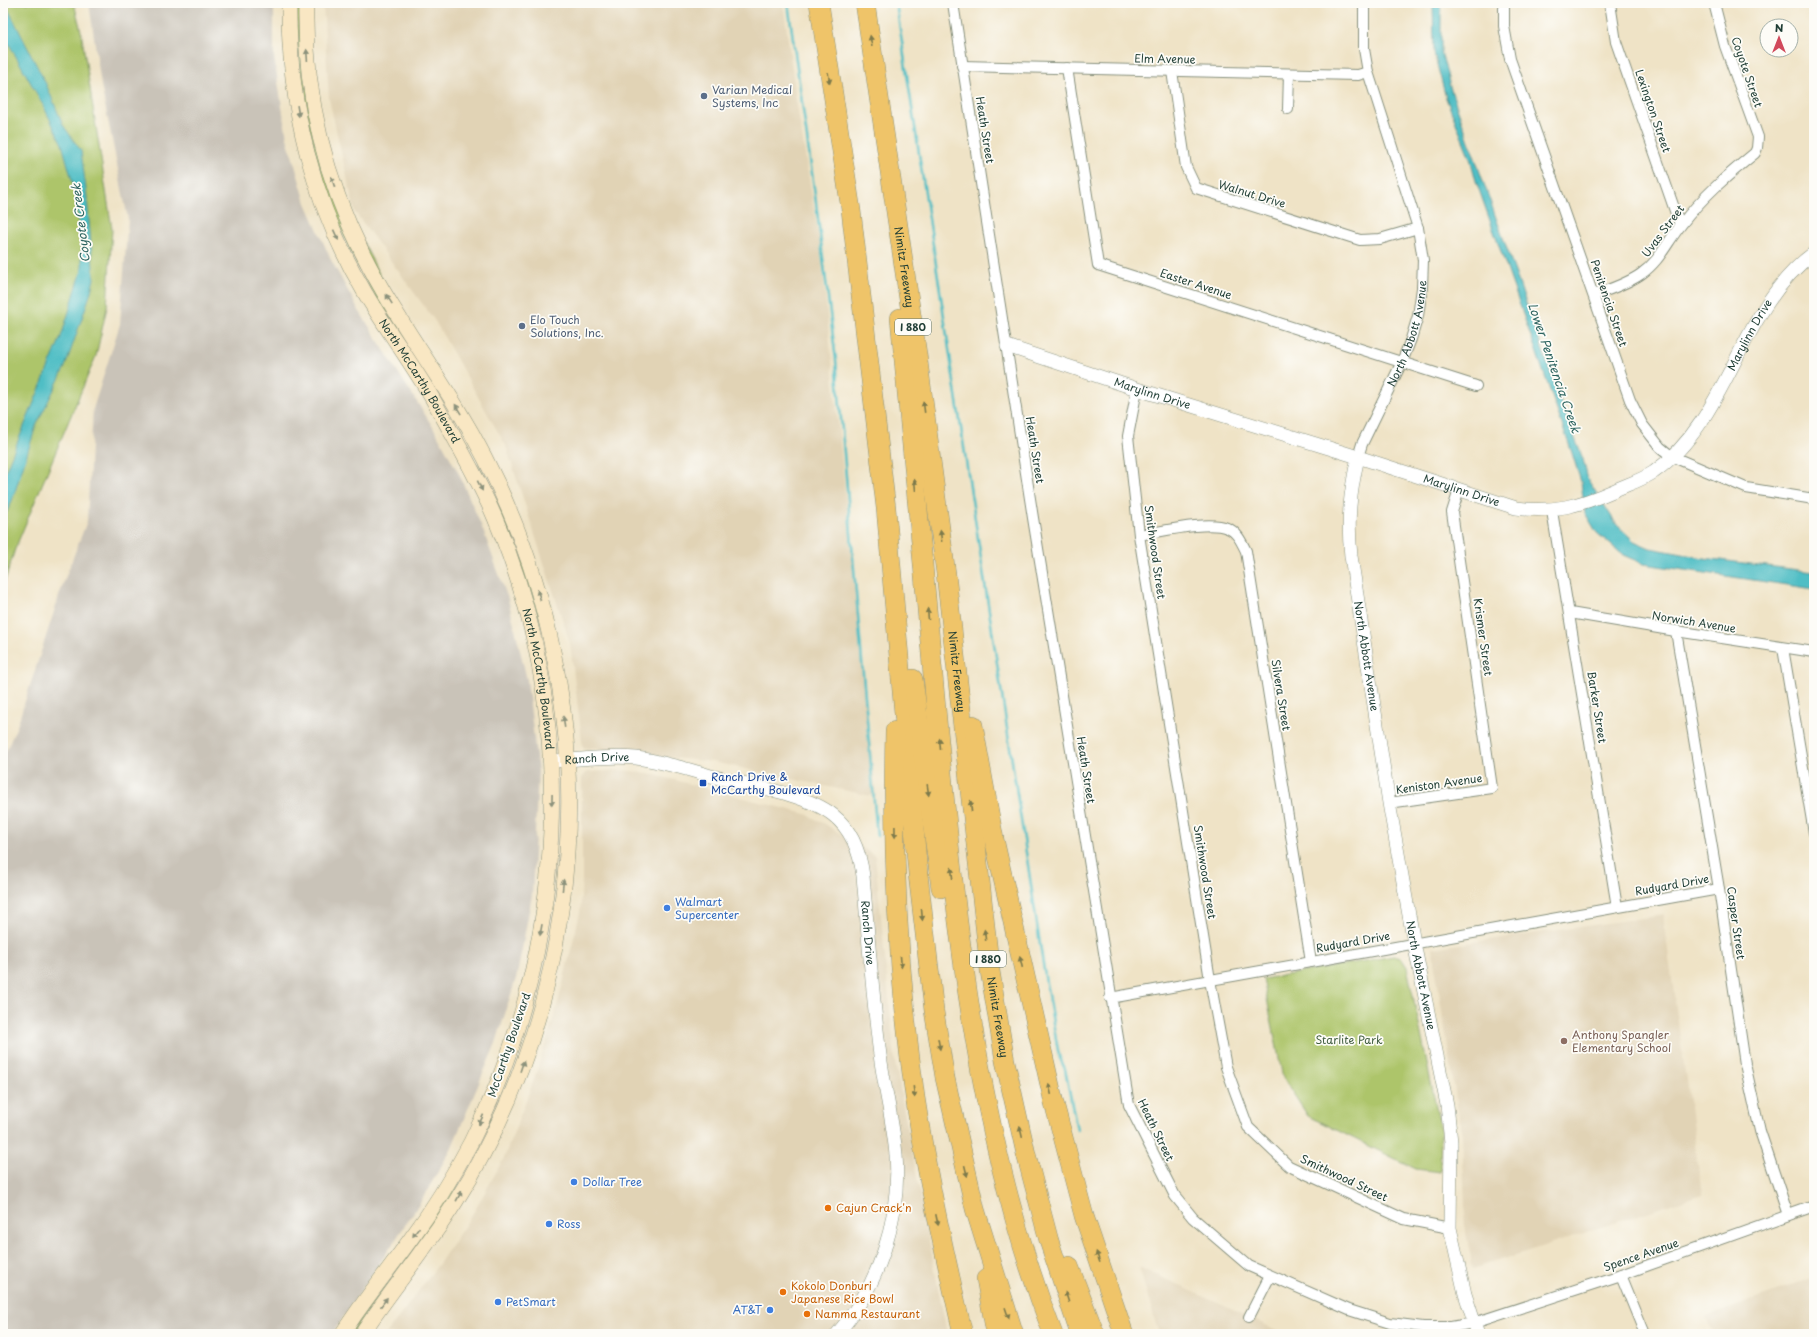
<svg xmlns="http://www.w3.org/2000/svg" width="1817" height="1337" viewBox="0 0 1817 1337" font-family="'Playpen Sans',sans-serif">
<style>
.built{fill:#e1d3b5}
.industrial{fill:#c9c3b8}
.green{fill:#adc56b;stroke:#668150}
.water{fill:#4fbec5;stroke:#377e7c}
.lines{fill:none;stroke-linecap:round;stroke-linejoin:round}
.stream{stroke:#4fbec5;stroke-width:2.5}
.minor-casing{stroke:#87907d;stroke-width:12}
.tertiary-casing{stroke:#87907d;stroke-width:14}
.secondary-casing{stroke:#87907d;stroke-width:16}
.motorway-casing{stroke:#87907d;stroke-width:20}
.minor{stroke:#fff;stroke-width:10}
.tertiary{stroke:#fff;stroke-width:13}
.secondary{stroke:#f9e7c3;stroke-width:15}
.motorway{stroke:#efc469;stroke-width:19}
.oneway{fill:#7d7a4c}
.oneway2{fill:#8c927c}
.service-dot{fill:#5c6f8a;stroke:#fdfcf7;stroke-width:1.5}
.transit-dot{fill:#1a4fb4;stroke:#fdfcf7;stroke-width:1.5}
.shop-dot{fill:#3f7fe0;stroke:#fdfcf7;stroke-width:1.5}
.education-dot{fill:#8d6e63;stroke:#fdfcf7;stroke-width:1.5}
.food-dot{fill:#e8710a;stroke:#fdfcf7;stroke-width:1.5}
.labels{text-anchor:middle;stroke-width:3.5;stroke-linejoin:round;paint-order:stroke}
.shield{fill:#fdfcf7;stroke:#62766e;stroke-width:1}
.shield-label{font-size:10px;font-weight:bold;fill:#1f3d34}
.street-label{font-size:11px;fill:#1f3d34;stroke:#fdfcf7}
.service-label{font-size:11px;fill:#4e5e75;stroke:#fdfcf7;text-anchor:start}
.transit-label{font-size:11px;fill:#164399;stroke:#fdfcf7;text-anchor:start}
.shop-label{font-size:11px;fill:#366cbe;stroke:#fdfcf7;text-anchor:start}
.education-label{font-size:11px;fill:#785e54;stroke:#fdfcf7;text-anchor:start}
.park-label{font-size:11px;fill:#425f42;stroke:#fdfcf7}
.food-label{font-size:11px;fill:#c56008;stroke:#fdfcf7;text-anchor:start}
.water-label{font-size:12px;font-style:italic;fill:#2d6460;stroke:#fdfcf7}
</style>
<rect width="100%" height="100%" fill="#fdfcf7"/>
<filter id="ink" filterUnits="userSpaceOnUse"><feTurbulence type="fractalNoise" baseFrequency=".025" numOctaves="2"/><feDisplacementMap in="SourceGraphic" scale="8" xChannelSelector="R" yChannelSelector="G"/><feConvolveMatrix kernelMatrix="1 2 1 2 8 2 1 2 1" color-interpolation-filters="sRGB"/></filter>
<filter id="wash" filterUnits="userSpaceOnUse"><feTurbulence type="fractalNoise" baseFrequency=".012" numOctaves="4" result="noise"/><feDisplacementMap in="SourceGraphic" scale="16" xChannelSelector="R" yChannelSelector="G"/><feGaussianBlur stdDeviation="0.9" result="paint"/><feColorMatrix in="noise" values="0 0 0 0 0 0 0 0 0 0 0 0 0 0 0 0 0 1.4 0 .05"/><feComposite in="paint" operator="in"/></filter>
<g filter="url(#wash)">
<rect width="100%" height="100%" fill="#efe3c6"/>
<g class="built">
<path d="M323,3H783L798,112L820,245L876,797L713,762L583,748L570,643L506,446L435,321L355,212L329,99Z"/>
<path d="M622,770L647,773L806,814L825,824L875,856L895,1062L947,1334H386L441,1261L475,1210L504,1158L536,1074L558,1003L580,913L582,880V778L587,772Z"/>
<path d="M1663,915L1702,1194L1473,1269L1466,1233L1462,1135L1432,948Z"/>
<path d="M1139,1267L1285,1334H1159Z"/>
<path d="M1814,1277V1334H1713L1706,1317Z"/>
</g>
<path class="industrial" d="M89,3H274V57L287,138L306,203L331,260L358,309L436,432L459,474L481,525L508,599L527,680L538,772L532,895L517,975L496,1043L451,1149L420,1203L332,1334H3V758L17,726L63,584L87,521L93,409L120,324L128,219L101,85Z"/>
<g class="green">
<path d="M3,3H74L81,31L112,229L107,307L96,356L15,549L3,587Z"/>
<path d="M296,3H303L325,167L424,363C414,351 404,338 394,325C328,231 296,118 296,3Z"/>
<path d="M478,463L496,498L529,573L545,634L511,540Z"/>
<path d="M1393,956L1401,958L1407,967L1441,1131L1440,1172L1416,1169L1308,1116L1283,1078L1263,979Z"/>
<path d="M491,1116V1117L462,1174L454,1197L356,1334H349L482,1133Z"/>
</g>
<g class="water">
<path d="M3,3H5L46,84L63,125L81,151L87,197L94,279L90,295L65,367L36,426L12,501L3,520V477L61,337L82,270V246L75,191L62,144L43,105L3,33Z"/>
<path d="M1433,3H1441V51L1451,90L1563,408L1583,459L1588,480L1617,525L1634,541L1650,548L1704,558L1814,572V589L1644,564L1623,555L1597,533L1585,513L1581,482L1571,450L1476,181L1470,158L1446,98L1434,53Z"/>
</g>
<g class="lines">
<g class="stream">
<path d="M788,3L815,195L836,360L877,836"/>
<path d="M896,3L1046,983L1059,1056L1065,1069L1077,1130"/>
</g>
</g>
</g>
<g filter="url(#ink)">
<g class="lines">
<defs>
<g id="minor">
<path d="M953,3L1033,518L1129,1105L1175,1196L1193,1218L1249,1266L1349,1310L1390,1323L1423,1327H1451L1474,1323L1621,1275L1814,1206"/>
<path d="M1504,3V26L1510,59L1630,400L1642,424L1660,447L1671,456L1746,488L1814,499"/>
<path d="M1610,3L1616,42L1680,225"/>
<path d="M962,66L1358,75L1368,72"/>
<path d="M1067,68L1098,265L1476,386"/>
<path d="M1172,71L1186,167L1196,188L1360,240L1380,239L1418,228"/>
<path d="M1288,109L1289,74"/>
<path d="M1594,295C1610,289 1627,284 1641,274C1660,261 1667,242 1681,225C1702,197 1728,175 1755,153L1757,148L1758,137L1725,46L1714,3"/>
<path d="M1137,389L1128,436L1139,535L1210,980L1226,1067L1248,1127L1289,1166L1404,1219L1450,1228"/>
<path id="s1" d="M1358,457L1362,444L1402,362L1411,339L1418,316L1422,288L1423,260L1418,228L1368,72L1364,49V3"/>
<path d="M1552,511L1617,907"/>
<path d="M1139,535C1160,532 1209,520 1227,528C1237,531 1242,543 1246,551L1311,962"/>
<path d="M1570,613L1676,631L1814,652"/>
<path d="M1676,631L1719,889L1745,1064L1760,1131L1788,1215"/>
<path d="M1783,648L1814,833"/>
<path d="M1389,803L1492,788L1452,512L1459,490"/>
<path d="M1110,998L1719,889"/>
<path d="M1621,1275L1645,1334"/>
<path d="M1249,1317L1270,1276"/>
</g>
<g id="tertiary">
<path id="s2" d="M1007,346L1137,389L1358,457L1516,508C1552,513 1579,506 1613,491C1626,485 1642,480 1654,472C1731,417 1738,308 1814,253"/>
<path id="s3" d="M1358,457C1350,493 1347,519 1351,556L1389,803L1414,943L1447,1105L1451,1142L1450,1228L1465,1294L1478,1334"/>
<path id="s4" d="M551,761C579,760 608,755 636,758C662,761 689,770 715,777C748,785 807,794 833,815C852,830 860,852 863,876C868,933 872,990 879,1047C883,1083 893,1119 896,1155C901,1219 879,1286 837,1334"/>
</g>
<g id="secondary">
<path id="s5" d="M289,3C288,105 313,205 365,293C387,330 413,365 435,403C456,441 478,478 495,518C579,717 568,950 471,1142C453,1176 433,1209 410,1240C387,1272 363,1301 342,1334"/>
<path d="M306,3C304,90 324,176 363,254C390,308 426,357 457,408C503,484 537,569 554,656C588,822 562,1005 483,1154C465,1189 444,1221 421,1252C401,1280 380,1306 362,1334"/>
</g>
<g id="motorway">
<path d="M819,3L851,210L886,508L918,874L934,1011L945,1078L975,1209L1014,1334"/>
<path id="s6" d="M865,3L917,354L946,574L990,971L1005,1061L1026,1154L1049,1241L1080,1334"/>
<path d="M900,318C913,456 926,593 938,731C957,935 978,1141 1053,1334"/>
<path d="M913,679L941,888"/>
<path d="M973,725L994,839L1054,1103L1084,1216L1124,1334"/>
<path d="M895,731C892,853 898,976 915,1097C927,1177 945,1255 963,1334"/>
<path d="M1069,1266L1095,1334"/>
<path d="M986,1279L996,1334"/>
</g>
</defs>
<use href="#minor" class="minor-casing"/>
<use href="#tertiary" class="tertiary-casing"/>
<use href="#secondary" class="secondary-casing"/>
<use href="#motorway" class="motorway-casing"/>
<use href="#minor" class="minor"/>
<use href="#tertiary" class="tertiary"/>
<use href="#secondary" class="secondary"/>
<use href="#motorway" class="motorway"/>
</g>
<defs><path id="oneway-solid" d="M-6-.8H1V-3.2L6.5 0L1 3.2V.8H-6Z"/></defs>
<g class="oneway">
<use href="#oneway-solid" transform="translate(871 41) rotate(-99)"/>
<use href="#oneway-solid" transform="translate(829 78) rotate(81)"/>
<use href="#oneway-solid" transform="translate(924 407) rotate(-97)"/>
<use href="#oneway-solid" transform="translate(915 485) rotate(-95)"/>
<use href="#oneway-solid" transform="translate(941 536) rotate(-97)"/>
<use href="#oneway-solid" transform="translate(928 614) rotate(-95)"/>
<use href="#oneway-solid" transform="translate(940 744) rotate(-95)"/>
<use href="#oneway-solid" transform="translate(928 790) rotate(82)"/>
<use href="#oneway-solid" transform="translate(971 806) rotate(-96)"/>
<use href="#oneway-solid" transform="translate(895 832) rotate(89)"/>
<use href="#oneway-solid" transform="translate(952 873) rotate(-96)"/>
<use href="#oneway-solid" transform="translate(922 915) rotate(85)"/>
<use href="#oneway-solid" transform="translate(985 935) rotate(-97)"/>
<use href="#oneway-solid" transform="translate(901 962) rotate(85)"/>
<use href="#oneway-solid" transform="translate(1021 962) rotate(-103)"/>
<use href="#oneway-solid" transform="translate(939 1044) rotate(80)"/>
<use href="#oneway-solid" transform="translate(1050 1089) rotate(-103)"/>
<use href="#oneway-solid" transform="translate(914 1092) rotate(83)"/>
<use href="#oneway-solid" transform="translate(1021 1132) rotate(-103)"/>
<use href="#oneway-solid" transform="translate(966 1171) rotate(76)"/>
<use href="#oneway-solid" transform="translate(937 1220) rotate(78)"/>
<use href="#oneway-solid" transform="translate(1098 1257) rotate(-109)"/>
<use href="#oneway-solid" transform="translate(1067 1297) rotate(-108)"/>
<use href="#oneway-solid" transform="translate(1007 1313) rotate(71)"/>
</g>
<g class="oneway2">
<use href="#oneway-solid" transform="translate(307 55) rotate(-94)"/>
<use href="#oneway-solid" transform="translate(298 111) rotate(81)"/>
<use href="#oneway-solid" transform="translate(333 182) rotate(-107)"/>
<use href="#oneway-solid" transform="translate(336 235) rotate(65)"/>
<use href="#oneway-solid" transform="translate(389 299) rotate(-122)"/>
<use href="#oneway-solid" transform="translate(458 409) rotate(-121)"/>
<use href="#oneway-solid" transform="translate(480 486) rotate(64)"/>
<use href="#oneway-solid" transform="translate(539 595) rotate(-106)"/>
<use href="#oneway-solid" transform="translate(564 722) rotate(-97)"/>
<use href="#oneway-solid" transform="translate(552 800) rotate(91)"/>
<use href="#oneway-solid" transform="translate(563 885) rotate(-84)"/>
<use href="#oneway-solid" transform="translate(541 930) rotate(100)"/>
<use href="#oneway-solid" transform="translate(522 1066) rotate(-71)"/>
<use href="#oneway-solid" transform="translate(481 1120) rotate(115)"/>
<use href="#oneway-solid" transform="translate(459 1196) rotate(-61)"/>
<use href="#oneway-solid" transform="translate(416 1232) rotate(125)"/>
<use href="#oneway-solid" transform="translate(384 1302) rotate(-54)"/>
</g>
</g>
<g class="service-dot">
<circle cx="704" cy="96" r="4"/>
<circle cx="522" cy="326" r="4"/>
</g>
<rect class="transit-dot" x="699" y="779" width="8" height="8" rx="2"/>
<g class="shop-dot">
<circle cx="667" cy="908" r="4"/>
<circle cx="574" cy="1182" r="4"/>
<circle cx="549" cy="1224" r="4"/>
<circle cx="498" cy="1302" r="4"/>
<circle cx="770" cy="1310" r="4"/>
</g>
<circle class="education-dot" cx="1564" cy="1041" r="4"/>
<g class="food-dot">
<circle cx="828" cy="1208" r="4"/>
<circle cx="783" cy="1292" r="4"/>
<circle cx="807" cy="1314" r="4"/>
</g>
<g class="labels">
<g class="shield">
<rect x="895" y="319" width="36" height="16" rx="3"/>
<rect x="970" y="951" width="36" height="16" rx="3"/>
</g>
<g class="shield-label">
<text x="913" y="331">I 880</text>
<text x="988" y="963">I 880</text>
</g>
<g class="street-label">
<text transform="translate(1165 59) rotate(1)" y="4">Elm Avenue</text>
<text transform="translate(1747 72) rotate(71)" y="4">Coyote Street</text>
<text transform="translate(1653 111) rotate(71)" y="4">Lexington Street</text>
<text transform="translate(985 130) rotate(81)" y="4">Heath Street</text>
<text transform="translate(1252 194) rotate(17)" y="4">Walnut Drive</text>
<text transform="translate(1663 231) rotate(-53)" y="4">Uvas Street</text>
<text dy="4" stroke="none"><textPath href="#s6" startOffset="267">Nimitz Freeway</textPath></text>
<text transform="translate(1196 284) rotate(18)" y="4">Easter Avenue</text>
<text transform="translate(1609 303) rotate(71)" y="4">Penitencia Street</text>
<text dy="4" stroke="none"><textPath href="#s1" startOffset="134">North Abbott Avenue</textPath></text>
<text dy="4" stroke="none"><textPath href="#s2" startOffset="848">Marylinn Drive</textPath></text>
<text dy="4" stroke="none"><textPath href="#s5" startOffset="407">North McCarthy Boulevard</textPath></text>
<text dy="4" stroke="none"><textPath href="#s2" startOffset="153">Marylinn Drive</textPath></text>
<text transform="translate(1035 450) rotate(81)" y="4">Heath Street</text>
<text dy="4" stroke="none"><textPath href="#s2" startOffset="477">Marylinn Drive</textPath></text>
<text transform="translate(1155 552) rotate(82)" y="4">Smithwood Street</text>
<text transform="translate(1694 622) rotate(9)" y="4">Norwich Avenue</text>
<text transform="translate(1483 637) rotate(82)" y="4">Krismer Street</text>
<text dy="4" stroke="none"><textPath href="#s3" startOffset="201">North Abbott Avenue</textPath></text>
<text dy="4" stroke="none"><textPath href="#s6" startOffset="675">Nimitz Freeway</textPath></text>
<text dy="4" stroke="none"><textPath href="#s5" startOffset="731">North McCarthy Boulevard</textPath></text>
<text transform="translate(1281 695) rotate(81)" y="4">Silvera Street</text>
<text transform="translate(1597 707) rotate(81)" y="4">Barker Street</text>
<text dy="4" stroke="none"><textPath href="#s4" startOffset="46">Ranch Drive</textPath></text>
<text transform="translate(1086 770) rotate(81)" y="4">Heath Street</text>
<text transform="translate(1439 784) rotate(-8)" y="4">Keniston Avenue</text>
<text transform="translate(1205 872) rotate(81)" y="4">Smithwood Street</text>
<text transform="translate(1672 885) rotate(-10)" y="4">Rudyard Drive</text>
<text transform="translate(1736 923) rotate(82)" y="4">Casper Street</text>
<text dy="4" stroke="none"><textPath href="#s4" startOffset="418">Ranch Drive</textPath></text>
<text transform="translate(1353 942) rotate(-10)" y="4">Rudyard Drive</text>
<text dy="4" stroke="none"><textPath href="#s3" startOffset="525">North Abbott Avenue</textPath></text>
<text dy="4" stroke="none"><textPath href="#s6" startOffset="1023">Nimitz Freeway</textPath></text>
<text transform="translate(509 1045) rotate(-71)" y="4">McCarthy Boulevard</text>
<text transform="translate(1156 1130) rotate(64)" y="4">Heath Street</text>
<text transform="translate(1344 1178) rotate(25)" y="4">Smithwood Street</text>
<text transform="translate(1641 1255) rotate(-19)" y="4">Spence Avenue</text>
</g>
<g class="service-label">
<text x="712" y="94">Varian Medical<tspan x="712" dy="13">Systems, Inc</tspan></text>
<text x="530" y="324">Elo Touch<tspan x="530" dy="13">Solutions, Inc.</tspan></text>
</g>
<g class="transit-label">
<text x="711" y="781">Ranch Drive &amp;<tspan x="711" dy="13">McCarthy Boulevard</tspan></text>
</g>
<g class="shop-label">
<text x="675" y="906">Walmart<tspan x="675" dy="13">Supercenter</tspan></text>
<text x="582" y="1186">Dollar Tree</text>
<text x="557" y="1228">Ross</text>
<text x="506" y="1306">PetSmart</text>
<text x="762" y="1314" text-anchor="end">AT&amp;T</text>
</g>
<g class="education-label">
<text x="1572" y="1039">Anthony Spangler<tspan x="1572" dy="13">Elementary School</tspan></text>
</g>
<g class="park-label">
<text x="1349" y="1044">Starlite Park</text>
</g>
<g class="food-label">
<text x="836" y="1212">Cajun Crack'n</text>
<text x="791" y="1290">Kokolo Donburi<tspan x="791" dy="13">Japanese Rice Bowl</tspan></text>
<text x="815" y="1318">Namma Restaurant</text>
</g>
<g class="water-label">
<text transform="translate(81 223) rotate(-97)" y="4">Coyote Creek</text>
<text transform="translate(1554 368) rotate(71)" y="4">Lower Penitencia Creek</text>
</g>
</g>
<rect width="1817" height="1337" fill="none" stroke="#fdfcf7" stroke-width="16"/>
<g transform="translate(1779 38)"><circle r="19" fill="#fdfcf7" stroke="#a4b0a9"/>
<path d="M0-3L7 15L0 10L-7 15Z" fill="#d1495b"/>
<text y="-6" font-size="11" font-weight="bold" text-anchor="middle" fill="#1f3d34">N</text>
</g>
</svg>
